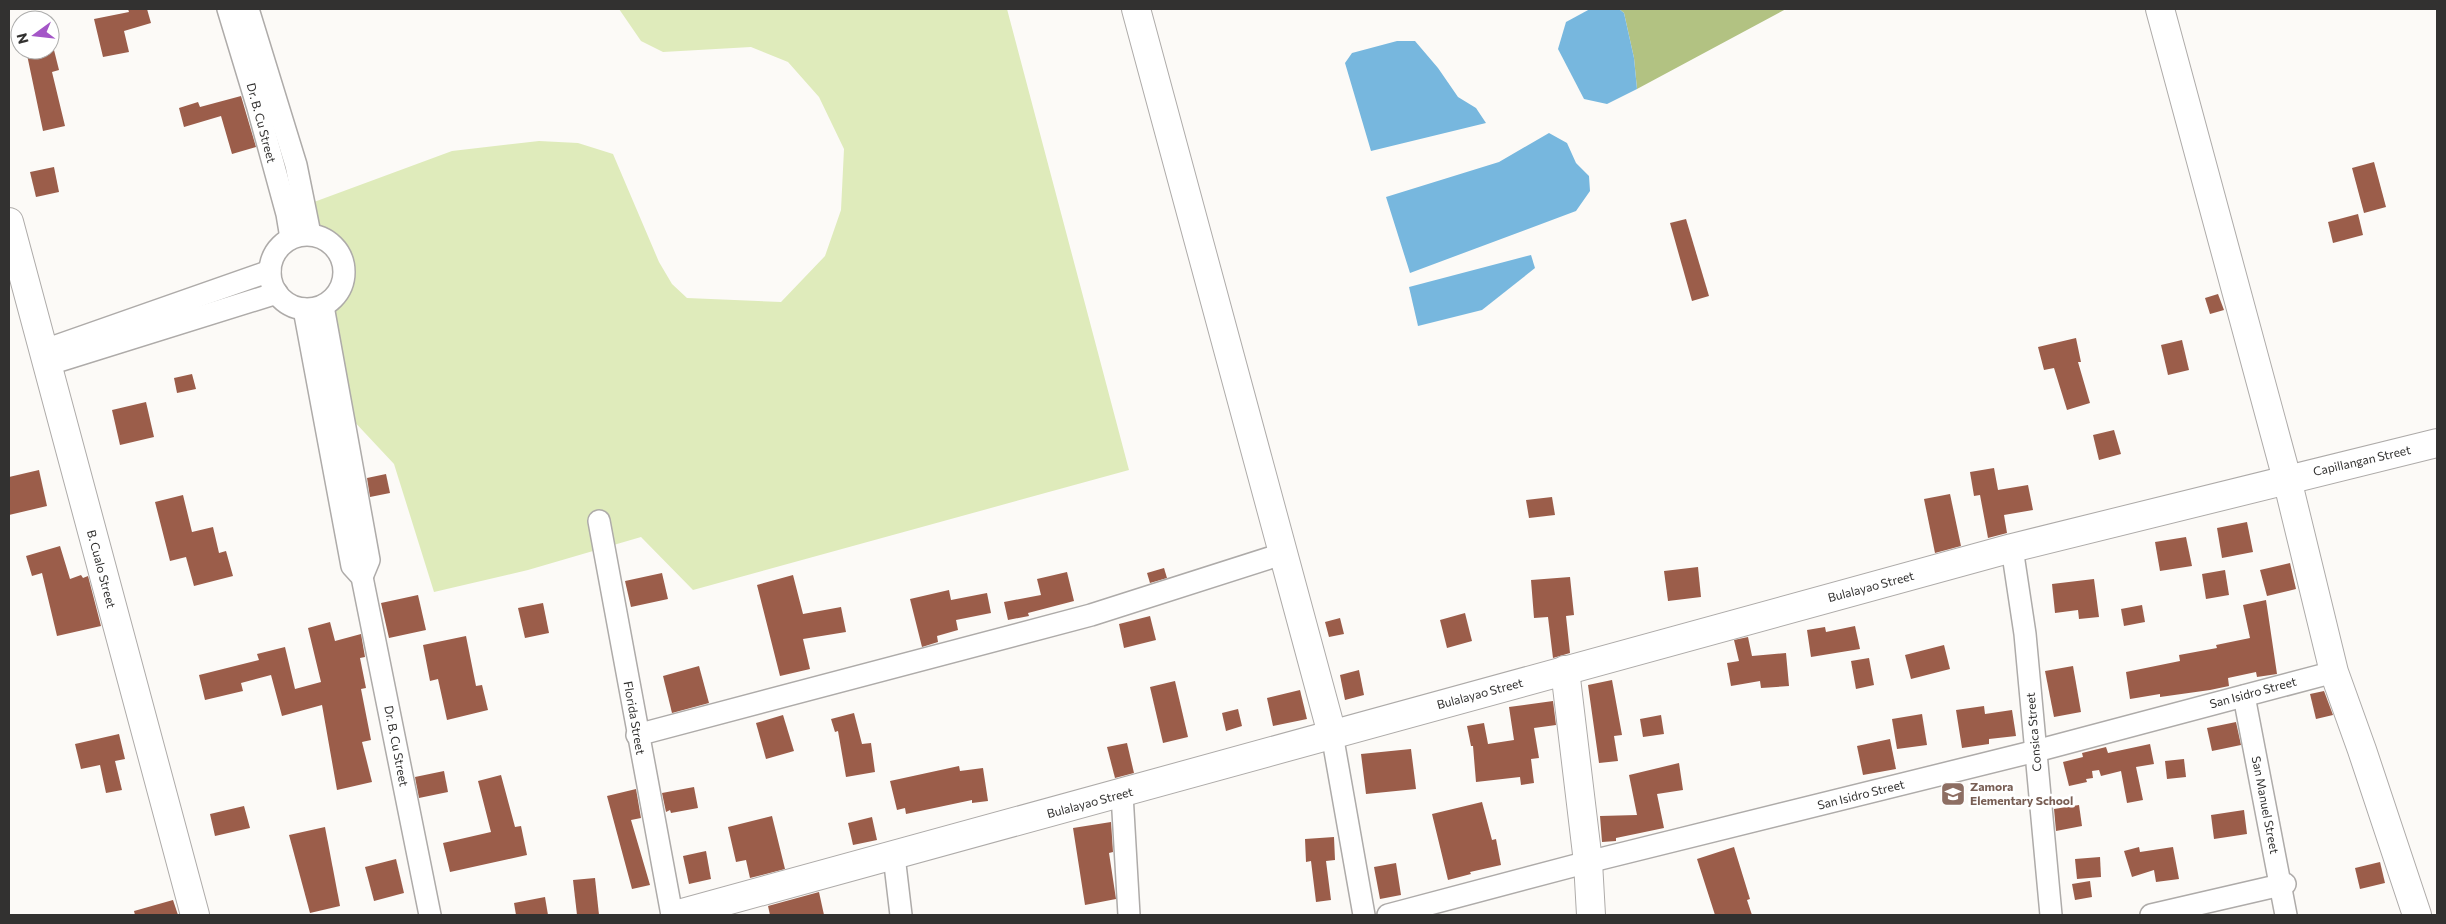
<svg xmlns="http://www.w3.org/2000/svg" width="2446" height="924" viewBox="0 0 2446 924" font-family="Commissioner,sans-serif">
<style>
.green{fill:#dfebbb}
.forest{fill:#b2c282}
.water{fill:#77b7de}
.building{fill:#9b5d4a}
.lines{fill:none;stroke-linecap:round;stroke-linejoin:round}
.street-casing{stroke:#aeaba9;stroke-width:24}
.secondary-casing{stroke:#aeaba9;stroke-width:30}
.street{stroke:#fff;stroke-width:21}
.secondary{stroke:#fff;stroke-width:28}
.labels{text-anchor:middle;stroke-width:5;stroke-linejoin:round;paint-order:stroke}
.street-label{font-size:12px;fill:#323130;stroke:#fff}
.education-label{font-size:12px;font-weight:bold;fill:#785e54;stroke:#fff;text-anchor:start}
</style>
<rect width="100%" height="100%" fill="#fcfaf7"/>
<path class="green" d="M619,9H1007L1129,470L693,590L641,537L528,570L434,592L394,464L350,417L331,300C351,278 346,250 319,236L314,202L452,151L539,141L578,143L613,154L659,262L672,284L687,298L781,302L825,256L841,210L844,149L819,97L788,62L751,47L663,52L641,41Z"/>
<path class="forest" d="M1619,9H1786L1637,89L1634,58L1624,13Z"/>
<g class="water">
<path d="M1590,9H1619L1624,13L1634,58L1637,89L1607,104L1584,99L1558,49L1566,22Z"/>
<path d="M1397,41H1415L1438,68L1458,97L1476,108L1486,123L1371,151L1345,63L1352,53Z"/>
<path d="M1549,133L1567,143L1576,163L1589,176L1590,191L1576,211L1410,273L1386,197L1499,162Z"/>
<path d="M1531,255L1535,268L1482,310L1418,326L1409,287Z"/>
</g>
<g class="building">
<path d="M128,9H147L151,23L124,31L129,52L103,57L94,19L129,12Z"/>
<path d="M26,50H54L59,70L52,72L65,126L43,131Z"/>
<path d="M241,96L256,147L232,154L221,116L184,127L179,108L198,102L200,107Z"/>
<path d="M2374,162L2386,207L2364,213L2352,168Z"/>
<path d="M54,167L59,192L36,197L30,172Z"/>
<path d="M2358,214L2363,235L2333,243L2328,222Z"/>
<path d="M1686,219L1709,296L1692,301L1670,223Z"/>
<path d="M2218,294L2224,310L2210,314L2205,298Z"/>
<path d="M2076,338L2081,362H2078L2090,403L2067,410L2054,368L2044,370L2038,347Z"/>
<path d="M2182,340L2189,370L2168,375L2161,345Z"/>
<path d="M192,374L196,389L177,393L174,378Z"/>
<path d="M146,402L154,437L120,445L112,410Z"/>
<path d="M2114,430L2121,454L2099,460L2093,435Z"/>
<path d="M1994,468L1998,490L2028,485L2033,510L2004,515L2007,533L1988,538L1980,495L1974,496L1970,472Z"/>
<path d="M39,470L47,506L9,515V477Z"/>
<path d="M386,474L390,493L370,497L367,478Z"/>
<path d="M1950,494L1961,546L1935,553L1924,499Z"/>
<path d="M183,495L192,532L213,527L219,553L226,551L233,576L194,586L186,557L170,561L155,502Z"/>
<path d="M1552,497L1555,515L1529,518L1526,500Z"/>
<path d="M2247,522L2253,552L2222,558L2217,528Z"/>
<path d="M2186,537L2192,566L2160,571L2155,542Z"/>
<path d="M60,546L70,579L81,575L83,578L88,576L101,626L57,636L42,573L32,576L26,556Z"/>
<path d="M2290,563L2296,589L2267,596L2260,570Z"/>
<path d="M1698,567L1701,597L1668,601L1664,571Z"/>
<path d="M1164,568L1167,578L1150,583L1147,573Z"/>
<path d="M2225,570L2229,595L2206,599L2202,574Z"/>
<path d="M1067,572L1074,601L1028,613L1029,616L1008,620L1004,602L1041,595L1037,579Z"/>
<path d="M662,573L668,599L631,607L625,581Z"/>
<path d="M793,575L803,614L841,607L846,632L803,639L810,669L780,676L757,585Z"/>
<path d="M1570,577L1574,615L1566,616L1570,653L1553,658L1548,617L1534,618L1531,580Z"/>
<path d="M2094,579L2099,617L2079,619L2078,610L2055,613L2052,584Z"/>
<path d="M949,590L951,600L987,593L991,613L956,620L958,630L937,636L938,642L922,647L910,599Z"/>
<path d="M418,595L426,630L389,638L381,603Z"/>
<path d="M2266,600L2277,674L2257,677L2256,672L2228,678L2229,686L2210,690L2160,697V694L2130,699L2126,672L2180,661L2179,655L2217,648L2216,645L2250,638L2243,605Z"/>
<path d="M543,603L549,633L525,638L518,608Z"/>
<path d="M2142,605L2145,622L2124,626L2121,609Z"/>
<path d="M1465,613L1472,641L1447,648L1440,620Z"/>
<path d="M1150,616L1156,640L1124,648L1119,624Z"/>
<path d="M1340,618L1344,634L1329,637L1325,622Z"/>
<path d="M330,622L335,641L361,634L365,657L360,658L366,688L361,689L371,740L362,742L372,782L337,790L322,705L282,716L271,675L241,683L243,691L205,700L199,675L259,660L257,654L285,647L295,689L321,682L308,628Z"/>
<path d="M1855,626L1860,649L1811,657L1807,630L1825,627L1826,632Z"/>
<path d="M466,636L476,686L482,685L488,710L447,720L438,679L430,681L423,645Z"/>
<path d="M1748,637L1752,656L1786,653L1789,686L1761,688L1760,681L1731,686L1727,663L1739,661L1734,640Z"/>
<path d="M1944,645L1950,669L1911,679L1905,655Z"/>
<path d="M1869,658L1874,685L1856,689L1851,661Z"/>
<path d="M699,666L709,703L672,713L663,676Z"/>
<path d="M2073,666L2081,712L2054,717L2045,671Z"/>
<path d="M1359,670L1364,695L1345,700L1340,675Z"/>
<path d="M1612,680L1622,735L1614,736L1618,761L1599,763L1588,685Z"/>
<path d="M1175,681L1188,737L1163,743L1150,687Z"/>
<path d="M1300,690L1307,719L1273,726L1267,698Z"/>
<path d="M2324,691L2333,715L2316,719L2310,694Z"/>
<path d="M1553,701L1556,725L1534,728L1539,758L1531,759L1534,783L1521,785L1520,777L1476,782L1473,746H1471L1467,726L1484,723L1488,744L1514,740L1509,707Z"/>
<path d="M1984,706L1985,714L2012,710L2016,736L1989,739V744L1962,748L1956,710Z"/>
<path d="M1238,709L1242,726L1226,731L1222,713Z"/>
<path d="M854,713L862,744L871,743L875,772L846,777L838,731L835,732L831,719Z"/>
<path d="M1922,714L1927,745L1897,749L1892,719Z"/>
<path d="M783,715L794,751L766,759L756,723Z"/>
<path d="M1661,715L1664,734L1643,737L1640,719Z"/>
<path d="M2236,722L2241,745L2212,751L2207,728Z"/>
<path d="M119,734L125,759L115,761L122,790L106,793L100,765L81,769L75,744Z"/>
<path d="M1890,739L1896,769L1863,775L1857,746Z"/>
<path d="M1127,743L1134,773L1115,778L1107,747Z"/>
<path d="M2150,744L2154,764L2136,767L2143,800L2127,803L2121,771L2101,776L2099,770L2092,771L2093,778L2086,779L2087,782L2069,786L2063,762L2083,757L2082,753L2106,747L2108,753Z"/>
<path d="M1411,749L1416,789L1366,794L1361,754Z"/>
<path d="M2184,759L2186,777L2167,779L2165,761Z"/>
<path d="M1679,763L1683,790L1657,794L1664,828L1616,838V841L1602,842L1600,816L1637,815L1629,775Z"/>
<path d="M959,766L960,771L983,768L988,801L972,803V800L906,814L905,808L897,810L890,781Z"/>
<path d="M444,771L448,792L419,798L415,777Z"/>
<path d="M501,775L515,827L521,826L527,855L450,872L443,843L491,832L478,781Z"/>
<path d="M694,787L698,808L671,813L670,810L666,812L662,793Z"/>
<path d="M636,789L641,818L631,820L650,885L632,889L607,796Z"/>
<path d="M1482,802L1492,840L1496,839L1501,865L1470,872L1471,874L1448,880L1432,814Z"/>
<path d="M2079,805L2082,826L2056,831L2054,809Z"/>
<path d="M244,806L250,828L215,836L210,814Z"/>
<path d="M2244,810L2247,834L2214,839L2211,815Z"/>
<path d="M772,816L785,869L750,878L746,860L736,862L728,827Z"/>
<path d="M872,817L877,840L853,845L848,823Z"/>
<path d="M1111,822L1113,852L1109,853L1116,899L1085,905L1073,828Z"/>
<path d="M325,827L340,906L310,913L289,835Z"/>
<path d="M1334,837L1335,860L1326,861L1331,900L1316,902L1311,861L1306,862L1305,839Z"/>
<path d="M1734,847L1750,899L1747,900L1752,915H1715L1697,859Z"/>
<path d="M2139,847L2140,852L2173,847L2179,879L2156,882L2154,870L2132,877L2124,851Z"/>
<path d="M706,851L711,879L689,884L683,856Z"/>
<path d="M2100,857L2101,877L2077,879L2075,859Z"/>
<path d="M396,859L404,893L374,901L365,867Z"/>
<path d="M2380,862L2385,883L2360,889L2355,868Z"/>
<path d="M1396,863L1401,895L1380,899L1374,867Z"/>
<path d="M595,878L599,915H577L573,880Z"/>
<path d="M2090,881L2092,897L2075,900L2072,884Z"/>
<path d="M819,892L824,915H770L768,906Z"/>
<path d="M545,897L548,915H516L514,903Z"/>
<path d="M173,900L178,915H135L134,911Z"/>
</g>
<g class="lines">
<defs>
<g id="street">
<path d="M228,9L258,108L287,214L291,238"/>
<path d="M248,9L296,165L310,234"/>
<circle cx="307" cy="272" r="37"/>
<path d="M323,306L369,560L362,577"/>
<path d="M304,309L352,566L362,577L430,915"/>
<path d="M42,351L270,271"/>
<path d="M46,365L277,293"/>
<path d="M599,521L672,915"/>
<path d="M2012,548L2025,634L2051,915"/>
<path d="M2244,696L2286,915"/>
<path d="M1332,734L1364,915"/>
<path d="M637,735L1091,615L1282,554"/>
<path d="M1122,794L1129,915"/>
<path d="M894,856L901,915"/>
<path d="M1388,915L1588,862L2036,751L2334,672"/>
<path d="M2151,915L2285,884"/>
</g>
<g id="secondary">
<path d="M1136,9L1332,734"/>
<path d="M2160,9L2287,479L2334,672L2362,750L2417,915"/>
<path d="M9,222L195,915"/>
<path d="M1565,670L1588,862L1591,915"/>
<path d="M675,915L2012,548L2437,443"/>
</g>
</defs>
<use href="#street" class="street-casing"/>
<use href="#secondary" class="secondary-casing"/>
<use href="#street" class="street"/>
<use href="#secondary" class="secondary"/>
</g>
<defs>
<symbol id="school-square" viewBox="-11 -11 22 22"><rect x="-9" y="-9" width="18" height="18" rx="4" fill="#8d6e63" stroke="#fff"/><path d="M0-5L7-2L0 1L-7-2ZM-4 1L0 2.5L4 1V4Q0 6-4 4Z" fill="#fff"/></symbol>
</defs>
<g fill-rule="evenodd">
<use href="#school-square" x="1939" y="780" width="28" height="28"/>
</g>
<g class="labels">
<g class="street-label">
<text transform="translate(261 123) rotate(75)" y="4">Dr. B. Cu Street</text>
<text transform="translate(2362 461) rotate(-13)" y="4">Capillangan Street</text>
<text transform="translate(101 569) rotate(75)" y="4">B. Cualo Street</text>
<text transform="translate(1871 587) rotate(-15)" y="4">Bulalayao Street</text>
<text transform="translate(2253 693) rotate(-15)" y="4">San Isidro Street</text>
<text transform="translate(1480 694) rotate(-15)" y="4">Bulalayao Street</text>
<text transform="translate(634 718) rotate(80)" y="4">Florida Street</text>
<text transform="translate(2034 732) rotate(-95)" y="4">Consica Street</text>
<text transform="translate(396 746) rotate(79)" y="4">Dr. B. Cu Street</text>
<text transform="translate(1861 795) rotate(-14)" y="4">San Isidro Street</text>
<text transform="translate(1090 803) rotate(-15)" y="4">Bulalayao Street</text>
<text transform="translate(2265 805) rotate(79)" y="4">San Manuel Street</text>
</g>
<g class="education-label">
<text x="1970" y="791">Zamora<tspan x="1970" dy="14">Elementary School</tspan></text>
</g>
</g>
<rect width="2446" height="924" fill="none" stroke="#323130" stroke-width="20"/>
<g transform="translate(35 35) rotate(255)"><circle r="24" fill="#ffffff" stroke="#adadac"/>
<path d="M0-4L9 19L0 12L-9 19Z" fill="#a456c7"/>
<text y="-8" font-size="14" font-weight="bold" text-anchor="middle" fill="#323130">N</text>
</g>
</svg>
